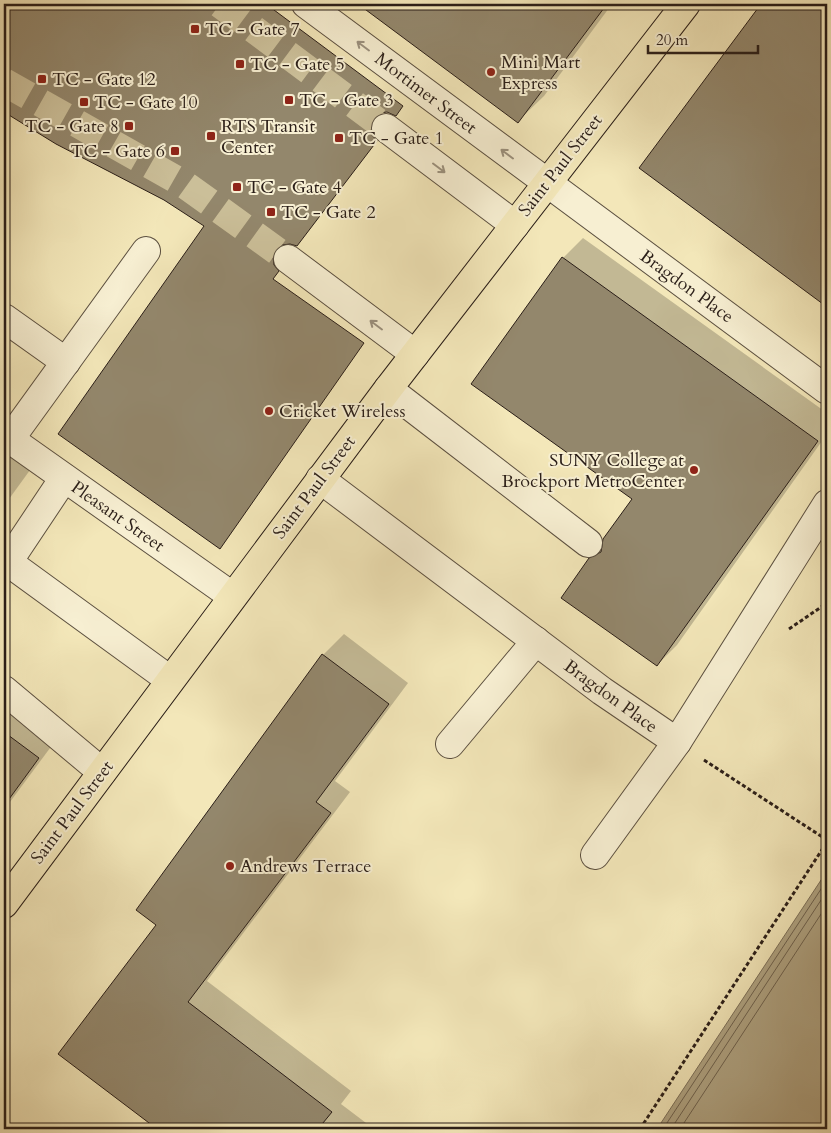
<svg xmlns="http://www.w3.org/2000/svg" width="831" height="1133" viewBox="0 0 831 1133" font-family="Cardo,serif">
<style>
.water{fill:#afa382;stroke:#7a6e58}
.shadow{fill:#0003}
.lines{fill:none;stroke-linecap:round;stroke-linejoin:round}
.shore{stroke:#6c604d;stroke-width:1}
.building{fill:#93876c;stroke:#2a1e18}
.minor-tunnel{stroke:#cbbf99;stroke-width:28;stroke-dasharray:28 14;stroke-linecap:butt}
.minor-casing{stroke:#5c5040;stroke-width:30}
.major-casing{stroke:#2a1e18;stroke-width:30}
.path{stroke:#2a1e18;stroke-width:3;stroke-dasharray:4 2.5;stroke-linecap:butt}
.minor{stroke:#f7efd2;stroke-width:28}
.major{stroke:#f3e7b9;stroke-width:28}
.oneway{stroke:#9b917e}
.poi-dot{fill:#8f2418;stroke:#f7efd2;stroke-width:2}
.labels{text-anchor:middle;stroke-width:4;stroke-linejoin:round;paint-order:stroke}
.poi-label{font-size:18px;fill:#2a1e18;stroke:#f7efd2;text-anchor:start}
.street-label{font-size:18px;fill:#2a1e18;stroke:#f7efd2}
</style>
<rect width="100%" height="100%" fill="#f3e7b9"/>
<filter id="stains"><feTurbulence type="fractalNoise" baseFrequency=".004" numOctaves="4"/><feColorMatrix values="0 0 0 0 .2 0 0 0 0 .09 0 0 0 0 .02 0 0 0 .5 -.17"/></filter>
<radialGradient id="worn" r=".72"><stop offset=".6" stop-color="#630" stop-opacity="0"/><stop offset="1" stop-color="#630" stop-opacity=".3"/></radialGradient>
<path class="water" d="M827,871V1129H657Z"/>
<g class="shadow">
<path d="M360,4H612L544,96L518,121Z"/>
<path d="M763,4H827V305L641,168Z"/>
<path d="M583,238L827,413V434L677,645L657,665L590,559L603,546L634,498L563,258Z"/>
<path d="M4,434L38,459L4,506Z"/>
<path d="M344,634L408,683L335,781L350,792L207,981L351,1091L341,1104L374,1129H158L59,1053L158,924L138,910L323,655Z"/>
<path d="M4,699L56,740L4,810Z"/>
</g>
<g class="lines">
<g class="shore">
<path d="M663,1129L827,880"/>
<path d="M671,1129L827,891"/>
<path d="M680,1129L827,905"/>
</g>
</g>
<g class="building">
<path d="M4,4H266L403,106L396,116L387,112L380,113L374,118L370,127L372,135L377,141L297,246L290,244L282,245L275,250L273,257L274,265L279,271L273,279L364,343L220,549L58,434L204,226L164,200L56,144L4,112Z"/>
<path d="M358,4H607L518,123Z"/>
<path d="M761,4H827V307L639,168Z"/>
<path d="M562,257L818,441L657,666L561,598L589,558L601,552L603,539L632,499L471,384Z"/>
<path d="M322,654L389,704L316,802L331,813L188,1002L332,1112L318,1129H157L58,1054L156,925L136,910Z"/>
<path d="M4,732L39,758L4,806Z"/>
</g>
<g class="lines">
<g class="minor-tunnel">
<path d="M220,4L386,128"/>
<path d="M4,82L184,184L288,259"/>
</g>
<defs>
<g id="minor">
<path d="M306,4L827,390"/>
<path d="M386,128L515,225"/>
<path d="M288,259L415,354"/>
<path d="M4,318L66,362"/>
<path d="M388,389L588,543"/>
<path d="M4,435L232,596"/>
<path d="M10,439L146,251"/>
<path d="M64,478L8,562L170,680"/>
<path d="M320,479L602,691L677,742"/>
<path d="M4,690L102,772"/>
<path d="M450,744L536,641"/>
<path d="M595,855L677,742L827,504"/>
</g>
<path id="major" d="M4,904L388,389L686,4"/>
</defs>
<use href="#minor" class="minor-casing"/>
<use href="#major" class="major-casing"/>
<g class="path">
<path d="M789,629L827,603"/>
<path d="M704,760L827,840"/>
<path d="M640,1129L827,842"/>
</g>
<use href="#minor" class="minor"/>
<use href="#major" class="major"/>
</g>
<defs><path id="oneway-shaft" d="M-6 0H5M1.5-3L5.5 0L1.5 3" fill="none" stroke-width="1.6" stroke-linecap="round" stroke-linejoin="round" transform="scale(1.25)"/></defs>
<g class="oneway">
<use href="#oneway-shaft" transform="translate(363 46) rotate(-143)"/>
<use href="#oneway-shaft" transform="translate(507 154) rotate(-143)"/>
<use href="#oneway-shaft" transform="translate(439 168) rotate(37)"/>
<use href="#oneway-shaft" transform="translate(376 325) rotate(-143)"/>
</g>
<g class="poi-dot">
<rect x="190" y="24" width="10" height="10" rx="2.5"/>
<rect x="235" y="59" width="10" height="10" rx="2.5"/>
<circle cx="491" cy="72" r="5"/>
<rect x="37" y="74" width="10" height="10" rx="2.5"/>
<rect x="284" y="95" width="10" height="10" rx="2.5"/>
<rect x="79" y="97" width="10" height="10" rx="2.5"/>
<rect x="124" y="121" width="10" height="10" rx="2.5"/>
<rect x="206" y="131" width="10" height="10" rx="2.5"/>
<rect x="334" y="133" width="10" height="10" rx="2.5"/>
<rect x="170" y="146" width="10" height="10" rx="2.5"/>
<rect x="232" y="182" width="10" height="10" rx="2.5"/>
<rect x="266" y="207" width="10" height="10" rx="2.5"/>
<circle cx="269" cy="411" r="5"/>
<circle cx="694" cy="470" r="5"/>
<circle cx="230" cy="866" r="5"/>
</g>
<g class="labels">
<g class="poi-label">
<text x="205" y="35">TC - Gate 7</text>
<text x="501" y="68">Mini Mart<tspan x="501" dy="21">Express</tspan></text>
<text x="250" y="70">TC - Gate 5</text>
<text x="52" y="85">TC - Gate 12</text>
<text x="299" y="106">TC - Gate 3</text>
<text x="94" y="108">TC - Gate 10</text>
<text x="119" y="132" text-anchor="end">TC - Gate 8</text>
<text x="221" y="132">RTS Transit<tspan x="221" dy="21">Center</tspan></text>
<text x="349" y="144">TC - Gate 1</text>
<text x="165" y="157" text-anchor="end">TC - Gate 6</text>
<text x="247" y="193">TC - Gate 4</text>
<text x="281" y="218">TC - Gate 2</text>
<text x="279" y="417">Cricket Wireless</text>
<text x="684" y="466" text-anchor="end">SUNY College at<tspan x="684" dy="21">Brockport MetroCenter</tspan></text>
<text x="240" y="872">Andrews Terrace</text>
</g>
<g class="street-label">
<text transform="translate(426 93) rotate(37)" y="6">Mortimer Street</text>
<text transform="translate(560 165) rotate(-52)" y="6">Saint Paul Street</text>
<text transform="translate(687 286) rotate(36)" y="6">Bragdon Place</text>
<text transform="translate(314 487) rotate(-53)" y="6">Saint Paul Street</text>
<text transform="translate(118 516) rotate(35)" y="6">Pleasant Street</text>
<text transform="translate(611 696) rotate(36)" y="6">Bragdon Place</text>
<text transform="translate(72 812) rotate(-53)" y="6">Saint Paul Street</text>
</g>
</g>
<rect width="831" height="1133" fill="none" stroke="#f3e7b9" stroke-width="20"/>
<rect x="5" y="5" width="821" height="1123" fill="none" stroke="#2a1e18" stroke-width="2.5"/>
<rect x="10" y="10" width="811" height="1113" fill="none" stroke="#2a1e18"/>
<path d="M648 45v8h110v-8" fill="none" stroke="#2a1e18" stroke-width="2.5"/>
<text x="656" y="45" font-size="15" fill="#2a1e18" stroke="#f7efd2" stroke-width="4" paint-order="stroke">20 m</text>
<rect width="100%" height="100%" filter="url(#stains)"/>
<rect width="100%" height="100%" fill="url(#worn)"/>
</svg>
